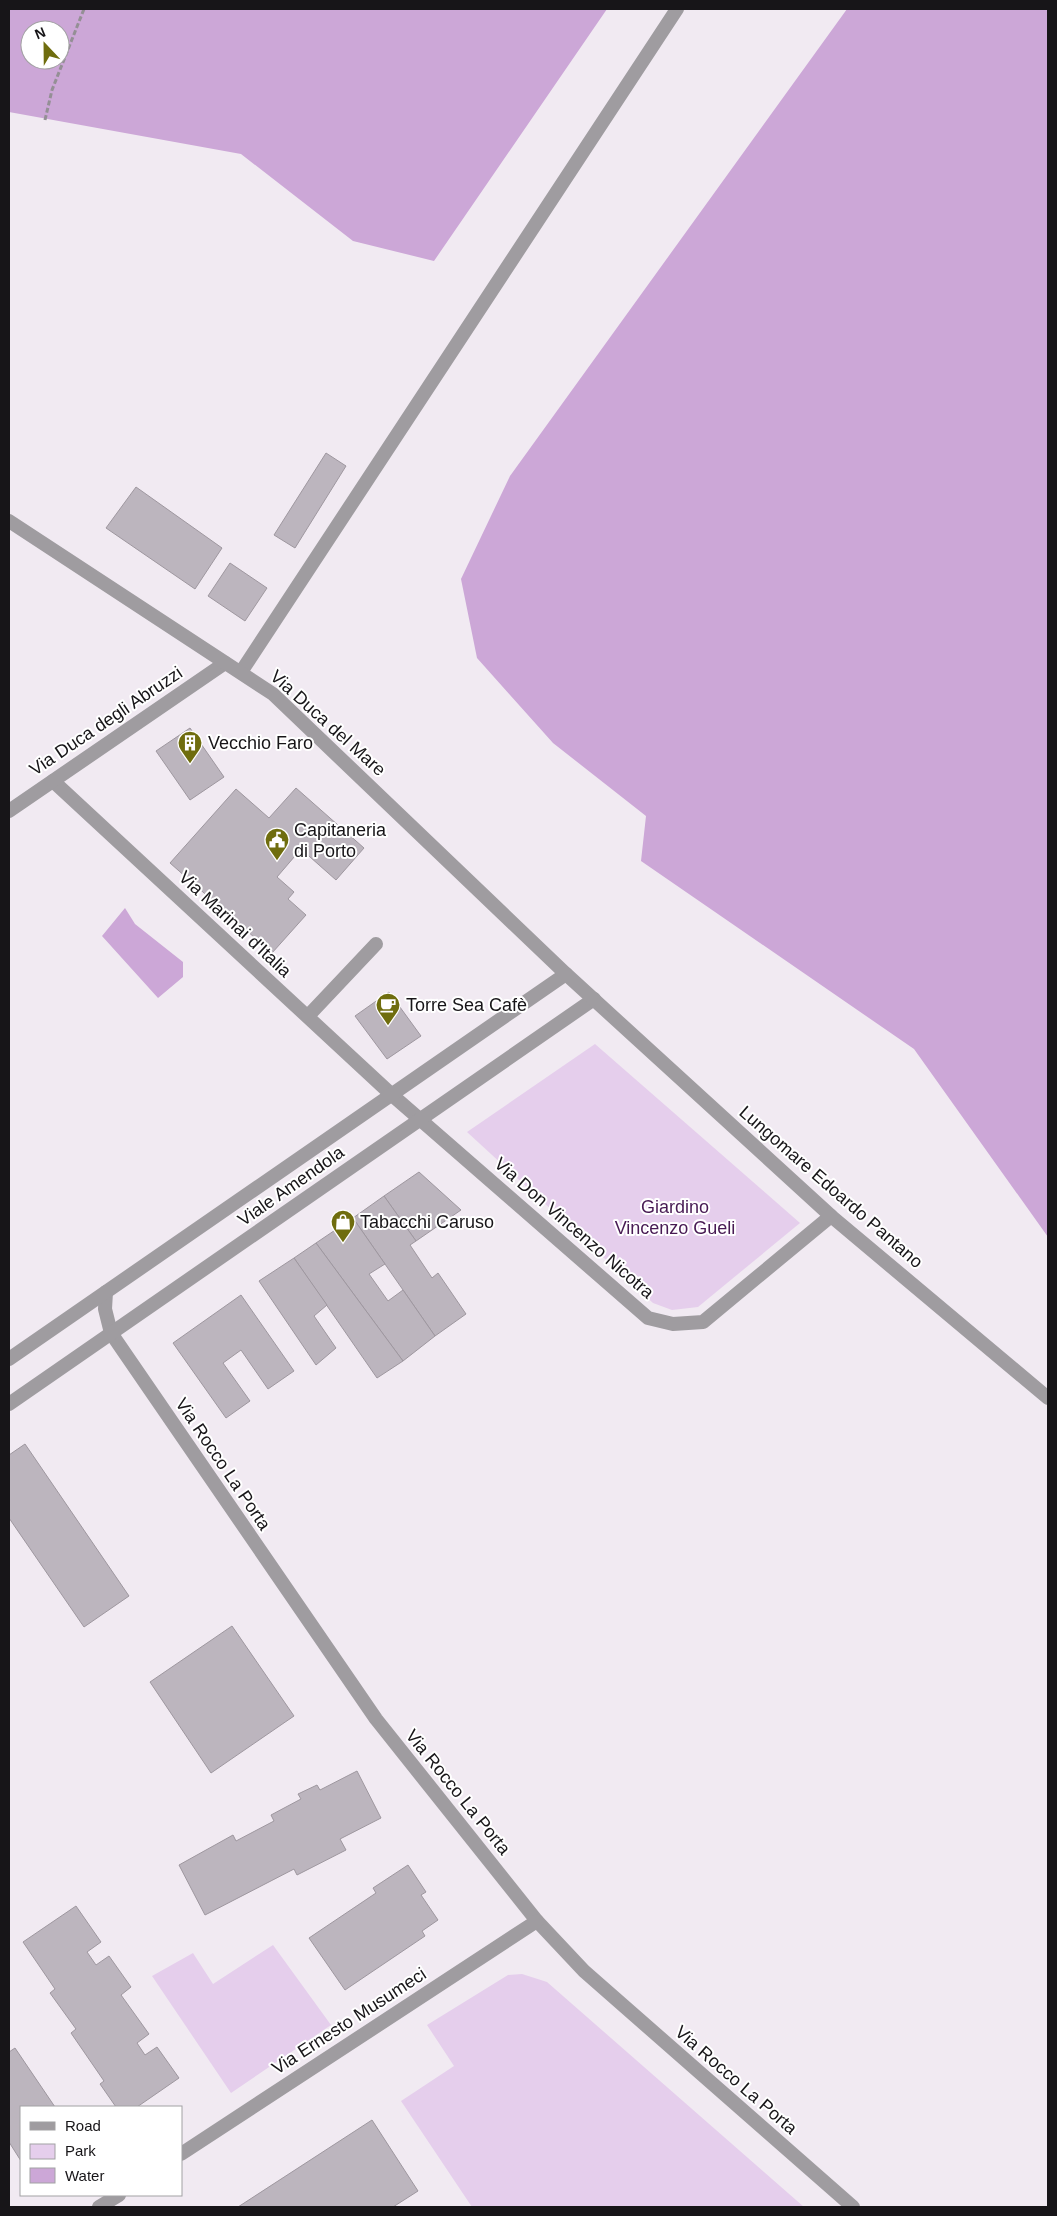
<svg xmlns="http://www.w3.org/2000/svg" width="1057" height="2216" viewBox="0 0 1057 2216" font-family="Helvetica,sans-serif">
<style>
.green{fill:#e5ceec}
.water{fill:#cca7d7;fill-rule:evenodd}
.building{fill:#bcb5be;stroke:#9e979f}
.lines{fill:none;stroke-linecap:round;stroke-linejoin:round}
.path{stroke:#948f95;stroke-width:3;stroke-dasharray:5 2.5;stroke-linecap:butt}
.service{stroke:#9f9ca0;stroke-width:14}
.minor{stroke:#9f9ca0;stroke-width:14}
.tertiary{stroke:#9f9ca0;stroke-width:14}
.labels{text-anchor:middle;stroke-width:4;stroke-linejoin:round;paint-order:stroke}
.street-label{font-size:18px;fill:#171518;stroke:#fff}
.poi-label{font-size:18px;fill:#171518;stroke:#fff;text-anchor:start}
.park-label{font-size:18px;fill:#471a53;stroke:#fff}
</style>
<rect width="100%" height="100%" fill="#f1eaf2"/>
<g class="green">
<path d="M595,1044L800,1223L698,1307L672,1310L653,1303L467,1132Z"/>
<path d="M273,1945L331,2025L231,2093L152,1976L193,1953L213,1984Z"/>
<path d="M522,1974L547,1982L804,2207H472L401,2101L454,2066L427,2025L508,1975Z"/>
</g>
<g class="water">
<path d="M9,9H607L434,261L353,241L241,154L9,112ZM30,30H60V60H30Z"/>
<path d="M847,9H1048V1237L914,1049L641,861L646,816L553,743L477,658L461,579L510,476Z"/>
<path d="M125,908L135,924L183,962V977L158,998L102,936Z"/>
</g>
<g class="building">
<path d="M326,453L346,466L295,548L274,535Z"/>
<path d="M136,487L222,548L195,589L106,528Z"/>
<path d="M230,563L267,588L245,621L208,596Z"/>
<path d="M190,728L224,777L190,800L156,751Z"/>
<path d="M296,788L364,848L336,880L301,849L277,877L294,892L288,899L306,915L272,953L170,863L236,789L269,818Z"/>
<path d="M389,992L421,1036L387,1059L355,1016Z"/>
<path d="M419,1172L461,1210L416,1241L384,1196Z"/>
<path d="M384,1196L416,1241L410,1245L432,1278L438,1273L466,1314L435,1336L353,1218Z"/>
<path d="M353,1218L385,1264L369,1274L388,1301L403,1290L435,1336L403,1361L316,1243Z"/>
<path d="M316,1243L403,1361L377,1378L294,1258Z"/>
<path d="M294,1258L327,1305L314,1316L336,1348L316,1365L259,1281Z"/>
<path d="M241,1295L294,1371L268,1389L241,1350L223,1363L250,1401L226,1418L173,1343Z"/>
<path d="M25,1444L129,1596L84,1627L9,1518V1455Z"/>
<path d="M232,1626L294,1716L211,1773L150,1682Z"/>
<path d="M357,1771L381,1818L340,1839L346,1850L297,1875L294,1869L205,1915L179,1865L233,1835L236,1841L274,1821L271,1815L301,1799L298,1794L317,1785L320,1790Z"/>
<path d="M408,1865L426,1892L421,1895L438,1920L422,1931L425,1936L345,1990L309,1938L376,1893L373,1888Z"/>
<path d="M76,1906L101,1942L87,1952L96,1965L109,1956L131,1987L121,1995L149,2034L137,2043L145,2055L157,2047L179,2078L137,2107H116L100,2084L104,2081L71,2033L76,2029L50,1993L55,1989L23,1942Z"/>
<path d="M15,2048L55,2107H21V2161L9,2142V2052Z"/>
<path d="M372,2120L418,2191L393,2207H238Z"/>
</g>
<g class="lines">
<path class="path" d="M45,120L52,90L84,9"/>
<path class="service" d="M241,672L677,9"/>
<g class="minor">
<path d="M53,781L392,1095L648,1318L673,1324L703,1322L831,1216"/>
<path d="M9,811L225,663"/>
<path d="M308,1016L376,944"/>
<path d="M106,1292L105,1309L111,1333L376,1719L537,1921L584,1971L853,2207"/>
<path d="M9,1359L566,974"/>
<path d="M9,1404L594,999"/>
<path d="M181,2154L537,1921"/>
<path d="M99,2207L119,2195"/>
</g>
<path class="tertiary" d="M9,521L273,694L566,974L831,1216L1048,1398"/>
</g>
<defs>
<symbol id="building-pin" viewBox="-11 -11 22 30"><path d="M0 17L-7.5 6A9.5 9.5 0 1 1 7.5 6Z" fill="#6f6d0e" stroke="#fff"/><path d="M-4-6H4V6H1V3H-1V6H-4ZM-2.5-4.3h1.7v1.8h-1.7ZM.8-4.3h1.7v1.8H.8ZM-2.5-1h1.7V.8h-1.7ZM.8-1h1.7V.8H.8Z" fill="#fff"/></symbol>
<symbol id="civic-pin" viewBox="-11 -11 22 30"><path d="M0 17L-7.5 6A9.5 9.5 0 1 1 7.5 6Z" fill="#6f6d0e" stroke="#fff"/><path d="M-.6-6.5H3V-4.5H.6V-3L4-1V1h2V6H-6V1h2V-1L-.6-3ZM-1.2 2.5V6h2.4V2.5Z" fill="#fff"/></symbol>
<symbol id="cafe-pin" viewBox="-11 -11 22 30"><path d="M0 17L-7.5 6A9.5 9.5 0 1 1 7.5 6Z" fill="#6f6d0e" stroke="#fff"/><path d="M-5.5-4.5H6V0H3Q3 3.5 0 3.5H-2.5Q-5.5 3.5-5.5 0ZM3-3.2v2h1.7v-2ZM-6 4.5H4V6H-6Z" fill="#fff"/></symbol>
<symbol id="shop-pin" viewBox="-11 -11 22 30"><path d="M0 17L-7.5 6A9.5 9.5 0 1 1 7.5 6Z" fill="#6f6d0e" stroke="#fff"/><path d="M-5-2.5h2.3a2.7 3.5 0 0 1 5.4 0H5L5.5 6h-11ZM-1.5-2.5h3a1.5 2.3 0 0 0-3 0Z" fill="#fff"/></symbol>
</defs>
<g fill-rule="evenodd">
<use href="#building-pin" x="176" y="729" width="28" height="38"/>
<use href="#civic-pin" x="263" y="826" width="28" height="38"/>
<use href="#cafe-pin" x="374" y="991" width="28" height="38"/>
<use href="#shop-pin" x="329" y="1208" width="28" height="38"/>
</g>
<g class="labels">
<g class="street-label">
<text transform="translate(106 721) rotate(-34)" y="6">Via Duca degli Abruzzi</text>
<text transform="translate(328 723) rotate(42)" y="6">Via Duca del Mare</text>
<text transform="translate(235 924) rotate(43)" y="6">Via Marinai d'Italia</text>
<text transform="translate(291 1186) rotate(-35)" y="6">Viale Amendola</text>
<text transform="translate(831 1187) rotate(41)" y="6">Lungomare Edoardo Pantano</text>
<text transform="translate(574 1228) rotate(41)" y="6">Via Don Vincenzo Nicotra</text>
<text transform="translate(223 1464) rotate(56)" y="6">Via Rocco La Porta</text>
<text transform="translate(458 1792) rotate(51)" y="6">Via Rocco La Porta</text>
<text transform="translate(349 2021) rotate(-33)" y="6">Via Ernesto Musumeci</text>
<text transform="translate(736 2080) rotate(41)" y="6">Via Rocco La Porta</text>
</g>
<g class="poi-label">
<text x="208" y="749">Vecchio Faro</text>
<text x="294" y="836">Capitaneria<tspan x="294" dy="21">di Porto</tspan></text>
<text x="406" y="1011">Torre Sea Cafè</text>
<text x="360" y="1228">Tabacchi Caruso</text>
</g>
<g class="park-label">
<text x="675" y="1213">Giardino<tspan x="675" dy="21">Vincenzo Gueli</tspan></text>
</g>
</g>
<rect width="1057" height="2216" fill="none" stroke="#171518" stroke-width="20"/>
<rect x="20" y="2106" width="162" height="90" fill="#ffffff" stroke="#a2a1a3"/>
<rect x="30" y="2122" width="25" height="8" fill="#9f9ca0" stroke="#a2a1a3"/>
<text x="65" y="2131" font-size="15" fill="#171518">Road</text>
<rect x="30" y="2144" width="25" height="15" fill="#e5ceec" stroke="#a2a1a3"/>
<text x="65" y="2156" font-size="15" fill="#171518">Park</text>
<rect x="30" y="2168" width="25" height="15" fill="#cca7d7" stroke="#a2a1a3"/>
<text x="65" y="2181" font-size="15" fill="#171518">Water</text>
<g transform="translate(45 45) rotate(338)"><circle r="24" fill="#ffffff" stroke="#a2a1a3"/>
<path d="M0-4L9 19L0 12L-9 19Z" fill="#6f6d0e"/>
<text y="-8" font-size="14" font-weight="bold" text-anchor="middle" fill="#171518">N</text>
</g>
</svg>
